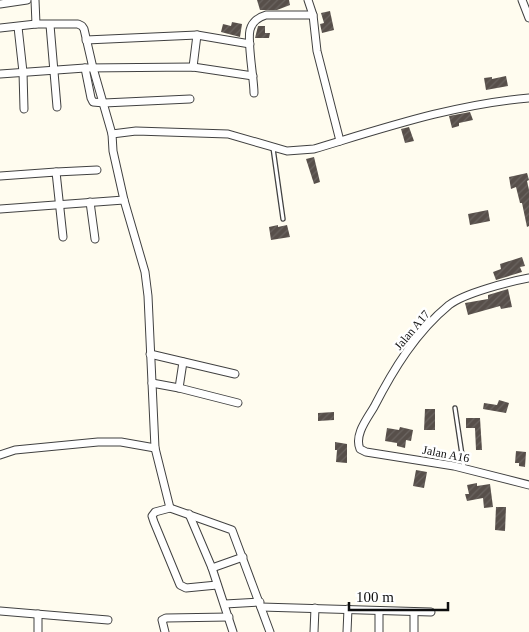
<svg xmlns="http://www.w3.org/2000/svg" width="529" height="632" viewBox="0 0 529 632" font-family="Georgia,serif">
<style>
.building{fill:url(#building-hatch)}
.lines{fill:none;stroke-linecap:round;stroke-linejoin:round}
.lane-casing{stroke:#414141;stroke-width:5.5}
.street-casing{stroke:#414141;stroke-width:9}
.lane{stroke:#fff;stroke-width:3}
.street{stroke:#fff;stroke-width:7}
.labels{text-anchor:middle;stroke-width:5;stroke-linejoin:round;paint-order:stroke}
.street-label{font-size:12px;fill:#0e0e0e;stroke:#fff}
</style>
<defs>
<pattern id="building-hatch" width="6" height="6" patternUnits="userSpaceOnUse" patternTransform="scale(1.25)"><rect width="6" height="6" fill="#574f4a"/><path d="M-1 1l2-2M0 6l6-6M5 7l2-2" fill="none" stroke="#6a6460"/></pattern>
</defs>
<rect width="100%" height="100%" fill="#fffcef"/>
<g class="building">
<path d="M257,0H289L290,5L277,10H260Z"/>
<path d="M330,11L334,30L322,33L320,24L324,23L321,13Z"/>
<path d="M232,22L242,24L240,37L221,32L223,24L231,26Z"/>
<path d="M258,26H265V33H270L269,38H255Z"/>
<path d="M506,76L508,86L486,90L484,78L492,77V79Z"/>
<path d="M470,112L473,120L459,123V126L452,128L449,116Z"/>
<path d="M409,127L414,141L405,143L401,129Z"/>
<path d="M314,157L320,182L314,184L306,159Z"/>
<path d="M527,173L529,180L527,181L529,190V226L527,227L522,203H520L516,187L511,189L509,177Z"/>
<path d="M488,210L490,221L470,225L468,214Z"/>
<path d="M278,225V227L287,225L290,237L271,240L269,227Z"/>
<path d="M522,257L525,266L520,267L522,272L496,280L493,272L501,269L500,264Z"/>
<path d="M508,289L512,307L501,309L500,306L468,315L465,303L488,299V295Z"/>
<path d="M499,400L509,403L506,413L483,409L484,403L497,405Z"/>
<path d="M425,409H435V430H424Z"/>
<path d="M334,412V420L318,421V413Z"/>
<path d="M466,418H480L482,450H476L475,428H466Z"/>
<path d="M400,427L413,430L411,441L406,440L405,448L397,446V443L385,441L387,428L399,430Z"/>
<path d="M335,442L347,444V463L336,462L337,450H335Z"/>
<path d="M516,451L526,452L525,467L519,466V463H515Z"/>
<path d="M416,470L427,472L424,488L413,486Z"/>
<path d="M477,483V486L490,484L493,507L484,508L483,498L467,501L465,494H469L467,485Z"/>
<path d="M496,507H506L505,531L495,530Z"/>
</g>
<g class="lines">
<defs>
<g id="lane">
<path d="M273,148L283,219"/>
<path d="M455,408L464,468"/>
</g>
<g id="street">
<path d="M35,0L36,24"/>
<path d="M308,0L313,15L317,51L340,141"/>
<path d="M522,0L529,18"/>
<path d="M0,4L27,0"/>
<path d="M50,25L57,107"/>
<path d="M18,27L23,72L24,109"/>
<path d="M0,28L36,24H78L82,26L84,29L93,68L112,134L113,151L124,200L145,272L148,296L155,448L170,508"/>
<path d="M86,40L197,35L250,44"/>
<path d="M193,67L197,35"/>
<path d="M85,68L91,98L93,102L104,103L190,99"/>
<path d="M0,74L85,68L193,67L253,76"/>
<path d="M254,93C254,79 247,42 250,30C252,22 259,17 266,15H313"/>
<path d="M112,134L136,131L228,134L287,151L314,149C384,128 455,104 529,98"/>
<path d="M56,172L97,170"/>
<path d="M0,176L56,172L63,237"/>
<path d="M90,202L95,239"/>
<path d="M0,209L124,200"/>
<path d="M529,278C508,282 465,293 449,305C416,332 393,370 374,407C367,419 354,435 360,449L366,452L454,466L529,485"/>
<path d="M150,354L235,374"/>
<path d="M152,383L179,388L238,403"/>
<path d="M179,388L183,362"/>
<path d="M0,455L15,450L98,442H121L155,448"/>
<path d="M189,514L212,568L233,632"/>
<path d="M212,568L243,557"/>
<path d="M217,585L186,588L180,585L154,522L152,516L155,512L170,508L232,530L270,632"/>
<path d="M225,604L260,602"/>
<path d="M261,607L431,612"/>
<path d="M0,611L108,620"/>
<path d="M379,611V632"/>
<path d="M38,614V632"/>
<path d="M165,632L162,620L166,618L229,617"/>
<path d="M314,632L315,608"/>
<path d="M347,632L348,609"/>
<path d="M414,632V612"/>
</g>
</defs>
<use href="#lane" class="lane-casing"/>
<use href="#street" class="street-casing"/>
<use href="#lane" class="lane"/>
<use href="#street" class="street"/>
</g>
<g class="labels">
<g class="street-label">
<text transform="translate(412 330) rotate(-50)" y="4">Jalan A17</text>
<text transform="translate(446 454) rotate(11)" y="4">Jalan A16</text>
</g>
</g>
<path d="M349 602v8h99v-8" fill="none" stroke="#0e0e0e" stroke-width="2.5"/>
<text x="356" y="602" font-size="15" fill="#0e0e0e" stroke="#ffffff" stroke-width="4" paint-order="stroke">100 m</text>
</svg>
